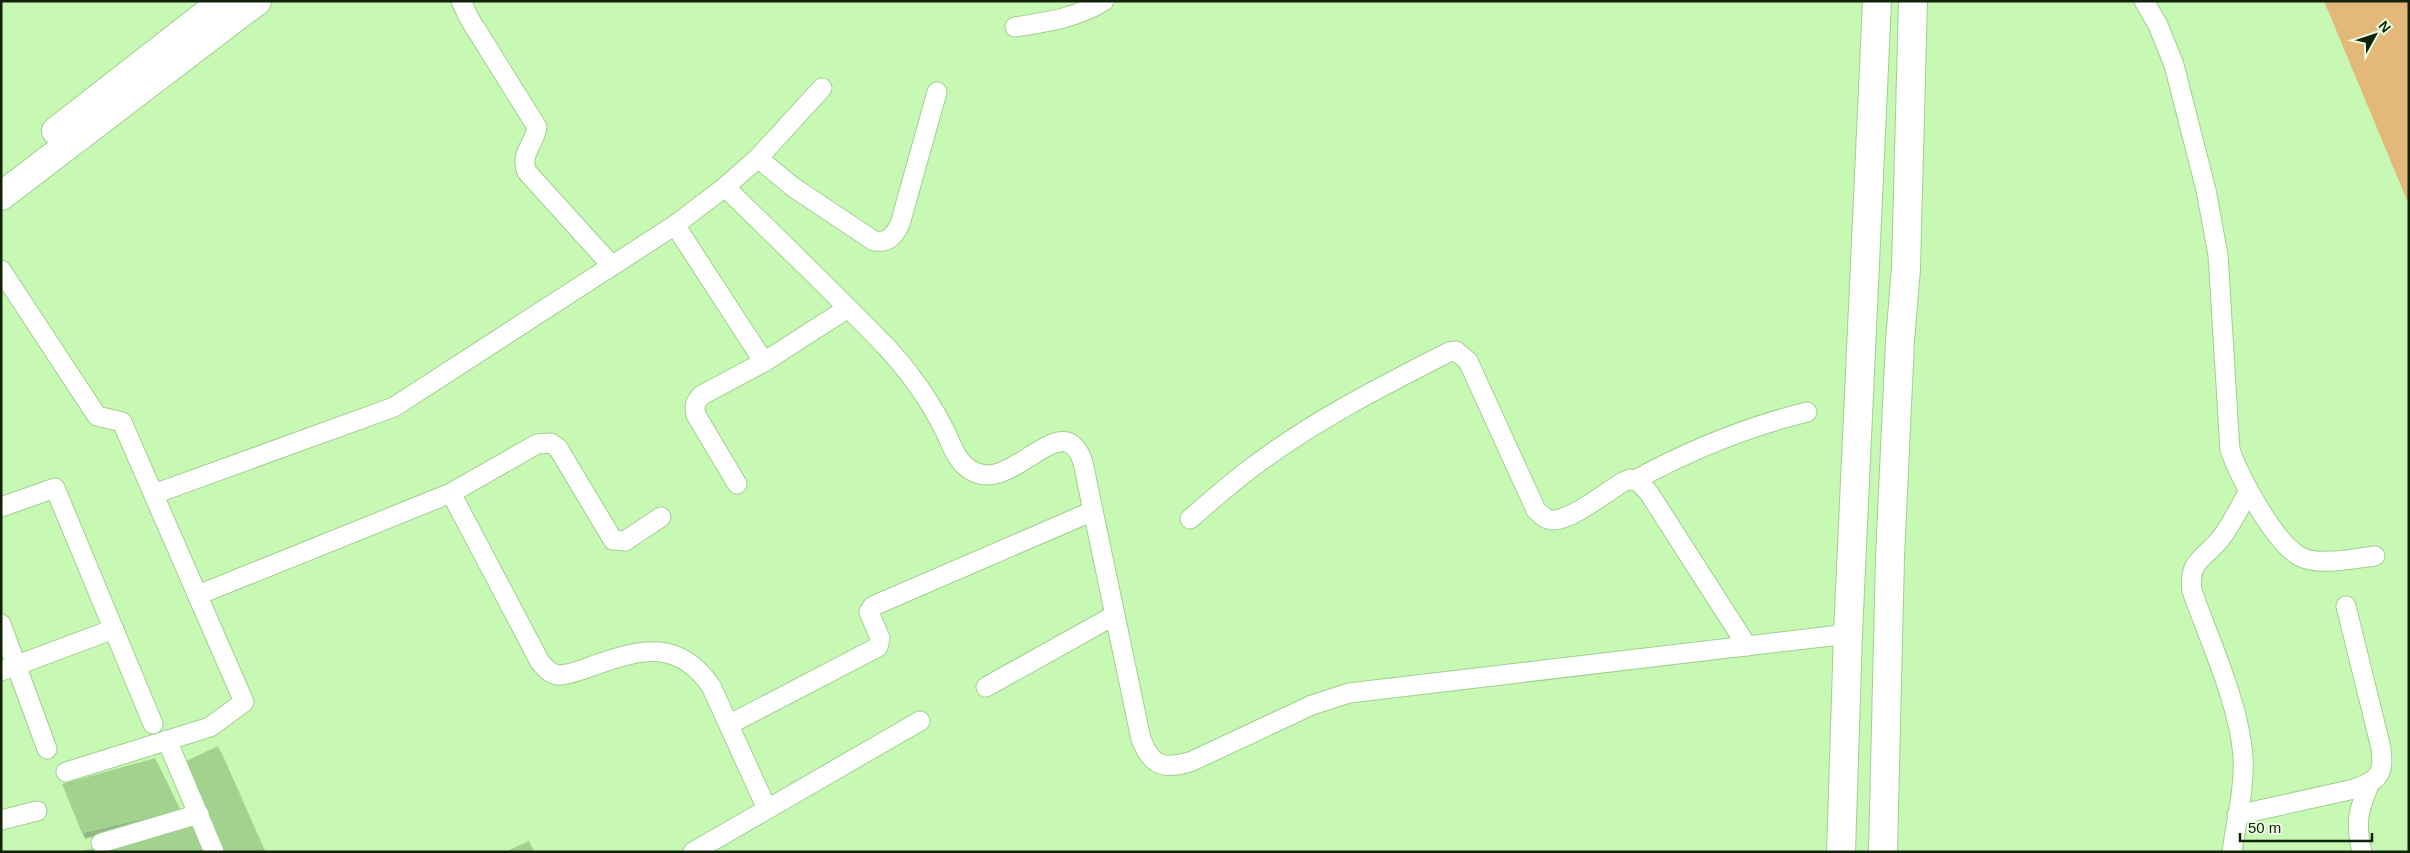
<svg xmlns="http://www.w3.org/2000/svg" width="2410" height="853" viewBox="0 0 2410 853" font-family="Helvetica,sans-serif">
<style>
.green{fill:#e3b878}
.building{fill:#a3d28f;filter:url(#shadow)}
.lines{fill:none;stroke-linecap:round;stroke-linejoin:round}
.street-casing{stroke:#a1d08e;stroke-width:21}
.highway-casing{stroke:#a1d08e;stroke-width:30}
.street{stroke:#fff;stroke-width:19}
.highway{stroke:#fff;stroke-width:28}
</style>
<defs>
<filter id="shadow"><feDropShadow dx="3" dy="5.5" stdDeviation="0" flood-color="#0004"/></filter>
</defs>
<rect width="100%" height="100%" fill="#c8f9b4"/>
<path class="green" d="M2324,1H2409V205Z"/>
<g class="building">
<path d="M218,746L265,852H220L182,763Z"/>
<path d="M155,758L180,810L82,833L62,784Z"/>
<path d="M193,826L202,852H82L81,851Z"/>
<path d="M529,841L534,852H505Z"/>
</g>
<g class="lines">
<defs>
<g id="street">
<path d="M461,1L469,18L537,127C535,144 519,154 527,172L612,266"/>
<path d="M2144,1L2158,25L2174,65L2206,190L2218,255L2230,450C2240,478 2273,540 2299,556C2317,567 2355,558 2375,556"/>
<path d="M1015,27C1048,22 1076,18 1104,1"/>
<path d="M758,158L793,187L874,241C889,243 894,236 900,224L937,92"/>
<path d="M725,187C766,227 807,267 847,307C870,330 894,353 913,379C925,395 936,413 945,431C950,441 955,456 963,464C1005,506 1054,410 1079,453C1084,461 1085,472 1087,482L1141,739C1152,767 1163,769 1190,762L1312,705L1349,693L1848,634"/>
<path d="M675,225L764,362"/>
<path d="M1,270L97,416L122,422L244,702L210,727L66,772"/>
<path d="M1635,480C1690,450 1746,427 1807,412"/>
<path d="M737,484L696,415C694,405 695,402 702,395L764,362L848,308"/>
<path d="M451,493L537,444L551,443L558,448L613,540L625,541L661,517"/>
<path d="M154,494L394,407L675,225L725,187L758,158L822,88"/>
<path d="M1,507L55,488L153,724"/>
<path d="M1190,519C1212,500 1234,480 1258,463C1317,419 1384,385 1449,352L1456,351L1468,361L1536,510C1541,515 1546,520 1553,520C1572,520 1606,492 1623,482L1630,479L1640,483L1649,493L1747,646"/>
<path d="M198,595L451,493L540,662C545,668 550,674 558,675C570,675 584,669 595,665C643,648 679,640 711,686L767,809"/>
<path d="M1,624L47,749"/>
<path d="M1,671L114,629"/>
<path d="M986,687L1115,615"/>
<path d="M730,724L878,647L880,638L869,612L873,606L1093,511"/>
<path d="M167,740L214,852"/>
<path d="M2237,815L2354,789C2379,780 2384,775 2381,748L2346,606"/>
<path d="M1,820L37,811"/>
<path d="M101,843L199,814"/>
<path d="M693,852L920,721"/>
<path d="M2232,852C2236,821 2245,788 2243,756C2239,703 2210,642 2192,591C2188,559 2205,559 2221,538C2232,524 2240,506 2249,491"/>
<path d="M2362,852C2355,823 2358,810 2370,783"/>
</g>
<g id="highway">
<path d="M56,131L223,1"/>
<path d="M1,196L257,1"/>
<path d="M1841,852L1848,634L1877,1"/>
<path d="M1883,852L1890,557L1900,341L1906,268L1913,1"/>
</g>
</defs>
<use href="#street" class="street-casing"/>
<use href="#highway" class="highway-casing"/>
<use href="#street" class="street"/>
<use href="#highway" class="highway"/>
</g>
<rect width="2410" height="853" fill="none" stroke="#102208" stroke-width="5"/>
<g transform="translate(2375 35) rotate(50)" stroke="#e9fce1" stroke-width="4" paint-order="stroke">
<path d="M0-4L9 19L0 12L-9 19Z" fill="#102208"/>
<text y="-8" font-size="14" font-weight="bold" text-anchor="middle" fill="#102208">N</text>
</g>
<path d="M2240 833v8h132v-8" fill="none" stroke="#102208" stroke-width="2.5"/>
<text x="2248" y="833" font-size="15" fill="#102208" stroke="#e9fce1" stroke-width="4" paint-order="stroke">50 m</text>
</svg>
